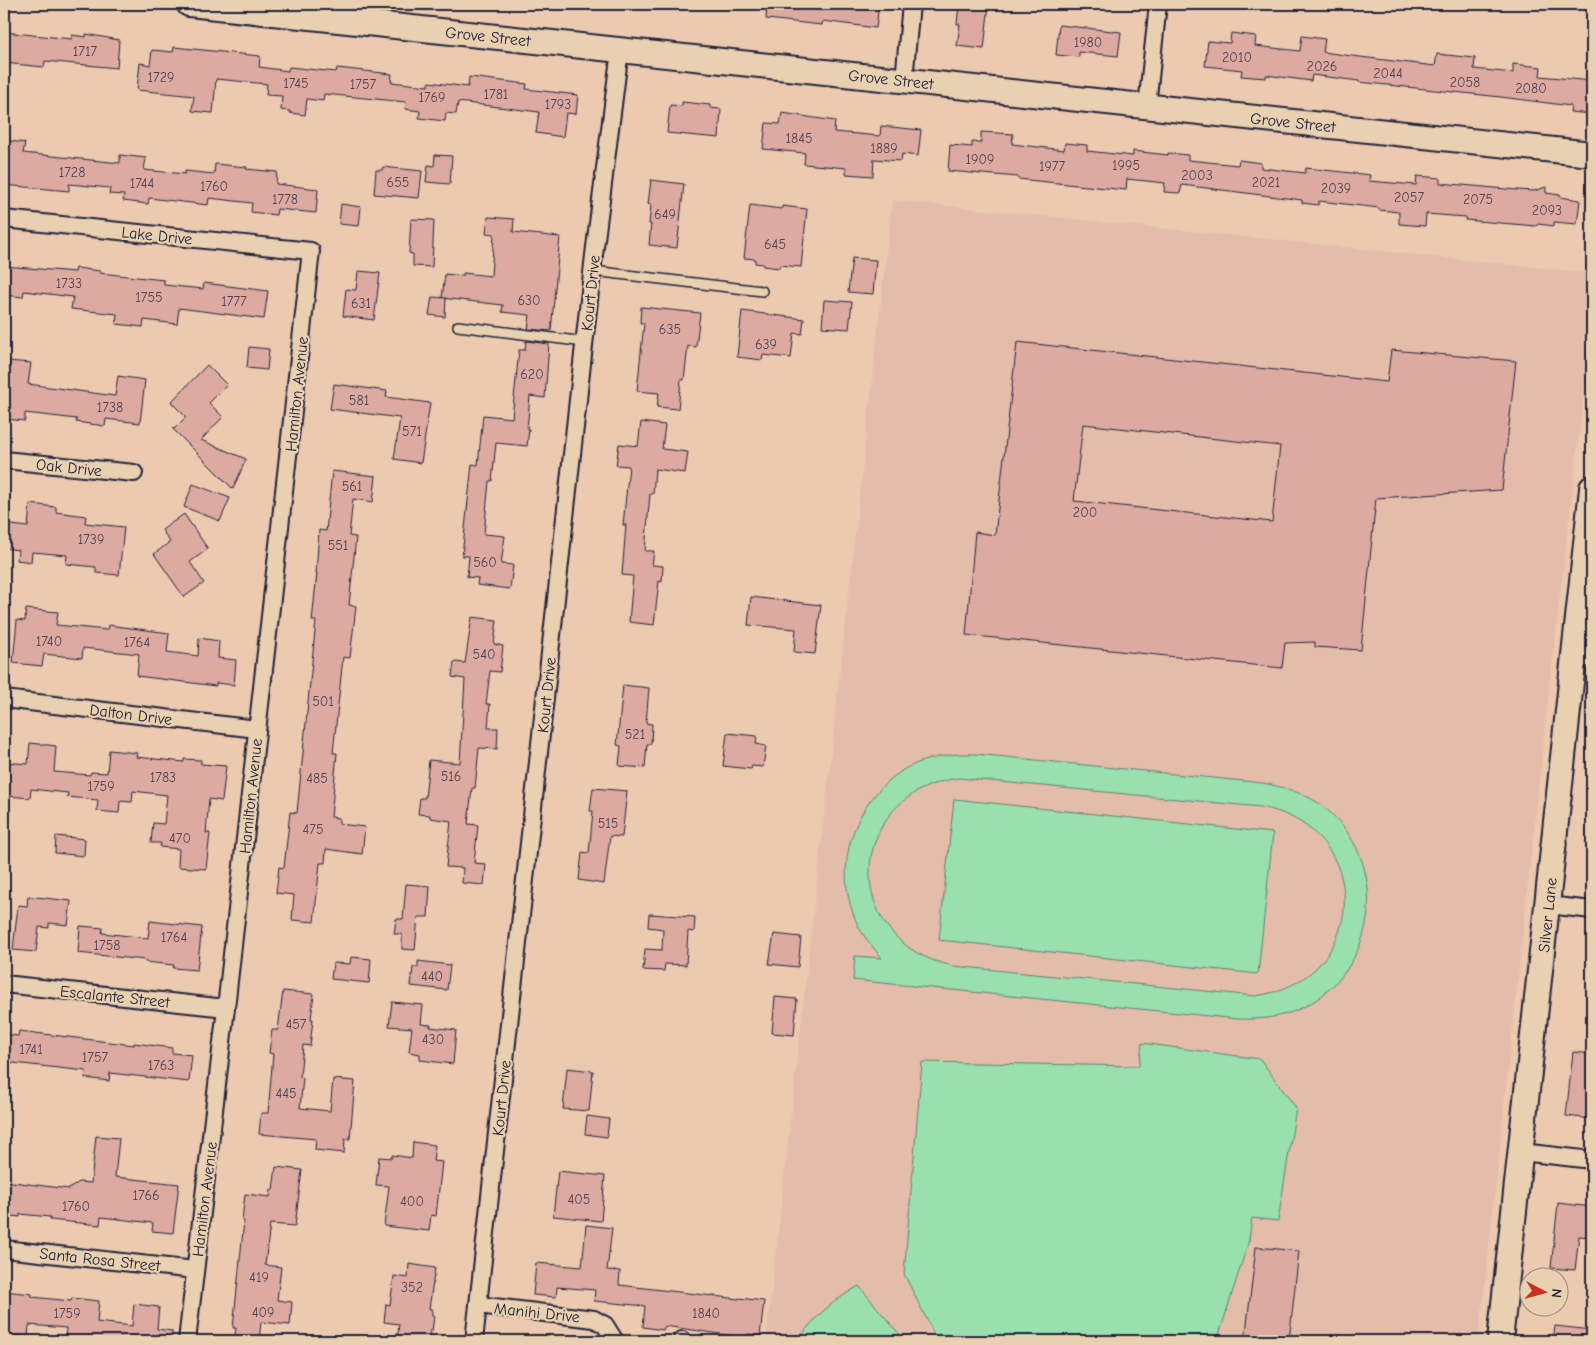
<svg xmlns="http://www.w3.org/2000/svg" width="1596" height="1345" viewBox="0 0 1596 1345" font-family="'Comic Neue',sans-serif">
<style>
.built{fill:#e4bdaa}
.green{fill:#99e0ae;stroke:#5e8174;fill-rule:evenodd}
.building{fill:#ddaaa2;stroke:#22223b;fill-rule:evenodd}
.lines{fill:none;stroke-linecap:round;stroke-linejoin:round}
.lane-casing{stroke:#22223b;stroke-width:12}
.street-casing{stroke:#22223b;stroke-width:20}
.secondary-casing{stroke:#22223b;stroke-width:28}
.lane{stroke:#e8d0b0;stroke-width:9}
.street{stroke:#e8d0b0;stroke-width:16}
.secondary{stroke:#e8d0b0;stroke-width:24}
.labels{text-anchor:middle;stroke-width:4.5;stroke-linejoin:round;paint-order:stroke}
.number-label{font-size:14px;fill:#514455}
.street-label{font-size:16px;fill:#22223b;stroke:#e8d0b0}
</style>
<rect width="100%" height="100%" fill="#eccab0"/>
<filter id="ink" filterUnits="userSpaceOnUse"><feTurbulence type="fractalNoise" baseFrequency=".02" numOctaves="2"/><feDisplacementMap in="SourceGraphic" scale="10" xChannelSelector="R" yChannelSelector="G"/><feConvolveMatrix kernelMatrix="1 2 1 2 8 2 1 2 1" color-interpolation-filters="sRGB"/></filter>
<g filter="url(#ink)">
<path class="built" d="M892,200L1592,273V328L1550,682L1479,1341H766Z"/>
<g class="green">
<path d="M958,754H976L1263,783C1282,787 1301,792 1317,802C1389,852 1384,958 1311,1003C1288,1017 1263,1020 1238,1019L853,980L855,956L882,958C875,950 867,941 861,931C830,875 849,805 903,770C920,760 939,756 958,754ZM959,778L1261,807C1375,829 1371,980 1255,996L954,966C839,945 843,793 959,778Z"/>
<path d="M954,799L1273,833L1258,974L939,940Z"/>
<path d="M1142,1043L1260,1059L1296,1108L1278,1221L1252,1218L1249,1240L1217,1341H941L934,1334L904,1274L922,1062L1139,1066Z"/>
<path d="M859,1286L905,1341H798C813,1317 834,1300 859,1286Z"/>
</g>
<g class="building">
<path d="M767,4H879L876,28L823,21L822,25L766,19Z"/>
<path d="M959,4H989L984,49L957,46L960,24H957Z"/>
<path d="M1059,25L1121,32L1118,56L1079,52V57L1056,55Z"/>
<path d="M4,32L72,39V35L86,37V34L119,40L117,68L45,61L44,67L4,63Z"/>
<path d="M1231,33L1256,36L1255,46L1300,51L1302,36L1325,39L1323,52L1352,56L1435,66L1437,54L1475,58L1474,69L1513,73V64L1541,67L1540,76L1592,81L1591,114L1570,112L1571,106L1501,97L1359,82V81L1312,75L1311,81L1266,75V78L1241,76L1242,70L1205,66L1208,41L1230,43Z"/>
<path d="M174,47L260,56L259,67L288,71L289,67L336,72L337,68L392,74L391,82L428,86L429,82L468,87L469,77L527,84L526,89L578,95L576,114L566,113L563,137L536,133L539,112L458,102L456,114L446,113L445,121L419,118L420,111L405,109L406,102L324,94L323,101L307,99L305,115L290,113V111L281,110L282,96L266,95L267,84L216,79L213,113L192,111L194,96L137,90L140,63L150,65L152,50L173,52Z"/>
<path d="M682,102L710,105V108L721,109L719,138L667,133L670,105L682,106Z"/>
<path d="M782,113L835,121L834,132L880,136L881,126L921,130L918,156L902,154L901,161L874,159L873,176L846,174V168L804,164L805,153L763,149L766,123L780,124Z"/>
<path d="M981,132L1013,134L1012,144L1064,150L1065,143L1087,145V151L1133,156V151L1168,155V153L1188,155V160L1238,165L1239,160L1261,163V168L1305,173L1306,168L1370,175L1369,181L1416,185L1417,176L1440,178V183L1517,190L1534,191L1546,187V193L1560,195V197L1580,200L1577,224L1554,222V226L1538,224L1536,226L1465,220L1466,217L1426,214L1425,226L1399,224V212L1379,210V208L1319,201L1318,205L1302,203V200L1182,185L1180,193L1164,192L1165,183L1127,179L1126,190L1018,179V177L948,171L950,145L972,147V142L981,143Z"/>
<path d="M4,140L25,143L23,153L120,163V155L146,158L144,170L185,174V171L214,174L215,164L247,167L246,169L277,172L276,184L318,189L316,213L277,209L276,215L251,212L252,203L209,198L208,205L149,198L148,204L123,201L124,195L109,194L110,188L69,184V191L4,185Z"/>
<path d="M435,155L452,156L450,184L426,182L428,165L434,166Z"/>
<path d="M383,167L422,171L419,198L374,194L376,170H382Z"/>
<path d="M651,180L684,184L677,248L649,245L651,224H649L651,205L648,204Z"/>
<path d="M341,204L361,207L359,226L339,224Z"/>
<path d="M750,205L782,209V206L807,209L801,267L780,265L779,268L763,266V264L755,263V259L744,258Z"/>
<path d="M488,217L514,219L513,232L560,237L551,331L528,329L530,315L502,312L503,305L442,298L445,274L463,276V273L491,276L494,234L486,233Z"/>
<path d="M411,219L434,220L432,267L413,266V254L409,253Z"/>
<path d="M852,258L876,260L873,294L848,292Z"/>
<path d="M4,266L75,272L76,268L100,271V273L164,280V285L203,289L204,283L268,291L264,319L179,308L177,324L144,320L143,327L116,324L117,314L71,309L73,297L24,291L23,297L4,295Z"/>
<path d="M358,271L380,273L374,320L343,316L346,289L356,290Z"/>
<path d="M432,297L446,298L445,317L429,315Z"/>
<path d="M824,300L852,302L849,329L822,327Z"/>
<path d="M641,307L700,313L696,347L688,346L684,380H681L678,409L657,407L659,393L637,391L644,323H640Z"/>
<path d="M742,311L804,319L802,334L794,333L791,358L763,355L762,360L737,357Z"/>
<path d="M526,341L549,344L545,398L530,396L527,429H529L527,446L496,443L492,481H489L484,534L505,536L501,564L513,565L510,589L477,585L478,578L467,577L469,556H462L472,464L478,465L483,415L512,418L519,350H525Z"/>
<path d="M1017,342L1387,382L1391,350L1516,361L1502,490L1376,498L1361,650L1315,647V642L1285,643L1282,668L966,635L975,532L995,535ZM1083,424L1280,446L1272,522L1074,501Z"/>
<path d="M249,347L269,349L267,370L247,368Z"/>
<path d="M8,361L31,363L28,384L115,396L118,376L145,380L140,423L106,419L105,426L76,422L77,419L25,413V421L4,419V399Z"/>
<path d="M207,365L227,385L209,403L223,417L201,440L246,459L233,489L172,428L174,429L186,417L171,402Z"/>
<path d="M334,384L387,391L386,397L430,403L421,463L394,459L400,418L330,409Z"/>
<path d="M641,422L665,425L662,449L688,452L685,473L655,469L653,494H650L645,551H654L652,565L663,566L662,582L659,581L654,625L629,622L633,576L622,575L626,525H623L629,466L616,465L619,444L638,446Z"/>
<path d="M332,471L376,476L373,502L353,499L349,536L356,537L349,605L356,606L350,658L343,657L333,753H337L331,817L339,818V824L365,827L362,854L326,849L325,863H320L314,922L292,920L294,895L276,893L279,867L284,868L290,812L297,813L316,621H312L317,573H316L318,545L319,530L326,531Z"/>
<path d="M193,484L230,498L220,521L184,507Z"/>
<path d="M30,504L56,507V512L86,516L85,523L124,527L119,575L96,573V567L66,564L67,555L32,552L31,562L17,560L18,550L4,548V524L28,527Z"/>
<path d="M184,514L208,549L190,562L204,583L184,597L154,554L170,542L162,530Z"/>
<path d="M751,597L821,605L815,654L794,652L796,629L748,625Z"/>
<path d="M26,609L58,612L56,625L107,630L108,625L169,633L167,652L198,656L199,638L219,641L218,658L236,660L234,685L216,683V686L137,676L139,654L83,648L82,658L44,654L42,666L13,663L17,620L25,621Z"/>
<path d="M472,617L497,620L494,644L503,646L500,672L490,671L486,704H490L488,728H498L497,749L479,748L475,788H472L468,824L478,825L474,863L486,864L484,885L462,883L463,868L446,867L451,821L430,818V815L418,814L420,798H425L429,760L460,763L465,679L452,677L454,662L465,663Z"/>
<path d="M623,685L649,688L646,723L652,724L651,744H647L645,768L619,766L621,746L617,745Z"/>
<path d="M727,733L757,736L756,744L766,746L763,767L752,766L751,769L723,766Z"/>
<path d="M30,743L56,746L54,772L90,775L91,772L107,773L109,750L137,753L136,757L184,762V759L201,760V764L226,766L222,801L209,799L206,833H210L206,869L178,867L179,849L160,847L161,843H151L153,823L164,824L167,795L133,791L132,802L120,801L119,813L97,811L98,800L67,797L68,793L31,789L30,798L8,796L9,787L4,786V762L28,764Z"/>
<path d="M593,788L627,791L622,837L610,836L604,884L579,880L582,852L589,853L593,811H590Z"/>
<path d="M56,836L85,839L84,856L55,853Z"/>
<path d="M406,884L430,886L428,917H418L415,950L402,949V934H394L396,919H403Z"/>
<path d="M28,896L71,901L68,925L49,923V928L39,927L36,952L13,950L18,905L27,906Z"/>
<path d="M649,914L695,917L694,932L688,931L686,965L665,964L664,971L643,970L645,949L662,950L663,929L648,927Z"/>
<path d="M150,921L202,927L197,970L173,968L174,965L145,962V960L78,953L80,926L103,928L102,933L148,938Z"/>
<path d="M774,934L801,937L798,967L769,964Z"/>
<path d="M351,957L371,959L369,983L331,979L333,963L350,964Z"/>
<path d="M418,961L450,965L447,990L411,986L413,967H418Z"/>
<path d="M283,991L314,994L311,1019H313L310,1046L303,1045L300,1077L303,1078L300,1108L330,1111L333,1079L355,1081L350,1139H345L344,1153L315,1150L316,1139L259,1134L261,1113H268L273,1054L269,1053L272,1030H278Z"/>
<path d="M775,997L797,999L794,1035L772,1033Z"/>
<path d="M392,1002L423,1005L421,1024L431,1025L430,1027L456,1030L453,1064L420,1060V1054L409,1052L412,1028L389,1026Z"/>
<path d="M19,1031L134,1045V1043L172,1048V1053L192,1055L189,1082L110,1073L109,1081L85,1078L86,1071L4,1062V1034L18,1036Z"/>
<path d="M1573,1052L1592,1054V1119L1566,1116Z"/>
<path d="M567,1068L593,1071L589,1111L563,1109Z"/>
<path d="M587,1116L609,1119L607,1137L585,1134Z"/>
<path d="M96,1136L119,1138L115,1177L179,1184L173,1233L152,1231L153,1223L101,1217L100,1225L50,1220V1217L20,1214V1217L4,1215V1181L69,1189L79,1182L91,1183Z"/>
<path d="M413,1142L435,1145L433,1161L442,1162L436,1216L431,1215L429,1231L384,1226L389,1186L376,1185L379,1157L392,1158V1155L412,1158Z"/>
<path d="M276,1167L302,1170L295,1226L270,1224L265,1265L281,1267L277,1300L292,1302L290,1325L261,1322L259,1341H234L236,1328H233L244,1221L242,1220L245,1194L270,1197L271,1190H273Z"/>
<path d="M558,1171L605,1176L601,1221L553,1216Z"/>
<path d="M1558,1203L1592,1207V1237L1579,1236L1575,1270L1551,1268Z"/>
<path d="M586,1225L612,1228L607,1270L620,1271L619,1285L739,1299V1298L764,1301L760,1336L748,1334V1338L665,1326L663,1330L643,1327L645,1306L594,1301L595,1290L557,1287L556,1297L533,1295L536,1263L582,1267Z"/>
<path d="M1256,1247L1299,1251L1289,1341H1245Z"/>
<path d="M409,1264L435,1268L429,1309H432V1315L434,1316L432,1331L430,1330L429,1340L397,1341L399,1324L384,1322L386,1304L390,1305L394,1276L408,1278Z"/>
<path d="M4,1291L32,1294V1297L71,1301L72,1298L99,1301L97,1322L132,1326L134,1304L159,1307L157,1329L172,1331V1341H65L66,1328L29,1325L28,1337L6,1334L7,1322H4Z"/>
<path d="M1555,1326L1592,1330V1341H1553Z"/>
</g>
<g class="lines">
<defs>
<g id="lane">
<path d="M593,271L762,291"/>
<path d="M458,326L585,342"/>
</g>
<g id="street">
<path d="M904,80L911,4"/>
<path d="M1147,106L1158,4"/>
<path d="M4,219L311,251L226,1008L187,1341"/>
<path d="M4,460L134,473"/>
<path d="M1575,657L1592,659"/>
<path d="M4,699L257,729"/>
<path d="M1548,905L1592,910"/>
<path d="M4,984L226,1008"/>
<path d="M1521,1152L1592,1160"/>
<path d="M4,1249L195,1270"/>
<path d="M478,1305L594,1319L605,1325L615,1341"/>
<path d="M474,1341L594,255L620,50"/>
<path d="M681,1341L682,1340"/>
</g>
<g id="secondary">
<path d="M189,4L1592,154"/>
<path d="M1500,1341L1592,488"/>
</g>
</defs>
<use href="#lane" class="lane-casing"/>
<use href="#street" class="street-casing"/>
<use href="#secondary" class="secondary-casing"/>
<use href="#lane" class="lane"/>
<use href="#street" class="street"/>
<use href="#secondary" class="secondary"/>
</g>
</g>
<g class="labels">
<g class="number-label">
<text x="1088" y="47">1980</text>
<text x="85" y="56">1717</text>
<text x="1237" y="62">2010</text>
<text x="1322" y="71">2026</text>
<text x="1388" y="78">2044</text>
<text x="161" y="82">1729</text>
<text x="1465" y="87">2058</text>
<text x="296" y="88">1745</text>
<text x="363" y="89">1757</text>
<text x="1531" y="93">2080</text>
<text x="496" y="99">1781</text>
<text x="432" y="102">1769</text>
<text x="558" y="109">1793</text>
<text x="799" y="143">1845</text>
<text x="884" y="153">1889</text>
<text x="980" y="164">1909</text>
<text x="1126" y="170">1995</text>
<text x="1052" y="171">1977</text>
<text x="72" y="177">1728</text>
<text x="1197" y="180">2003</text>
<text x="398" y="187">655</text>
<text x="1266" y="187">2021</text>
<text x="142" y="188">1744</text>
<text x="214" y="191">1760</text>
<text x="1336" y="193">2039</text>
<text x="1409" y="202">2057</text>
<text x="285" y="204">1778</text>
<text x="1478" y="204">2075</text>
<text x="1547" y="215">2093</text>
<text x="665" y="219">649</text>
<text x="775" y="249">645</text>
<text x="69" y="288">1733</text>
<text x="149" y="302">1755</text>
<text x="529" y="305">630</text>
<text x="234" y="306">1777</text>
<text x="361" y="308">631</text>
<text x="670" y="334">635</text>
<text x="766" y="349">639</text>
<text x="532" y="379">620</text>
<text x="359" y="405">581</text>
<text x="110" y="412">1738</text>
<text x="412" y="436">571</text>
<text x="352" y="491">561</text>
<text x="1085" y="517">200</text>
<text x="91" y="544">1739</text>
<text x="338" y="550">551</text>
<text x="485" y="567">560</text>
<text x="49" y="646">1740</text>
<text x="137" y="647">1764</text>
<text x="484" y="659">540</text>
<text x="323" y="706">501</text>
<text x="635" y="739">521</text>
<text x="451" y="781">516</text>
<text x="163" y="782">1783</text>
<text x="317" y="783">485</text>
<text x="101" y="791">1759</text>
<text x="608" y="828">515</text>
<text x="313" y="834">475</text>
<text x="180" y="843">470</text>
<text x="174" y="942">1764</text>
<text x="107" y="950">1758</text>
<text x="432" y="981">440</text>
<text x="296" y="1029">457</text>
<text x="433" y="1044">430</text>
<text x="31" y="1054">1741</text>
<text x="95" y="1062">1757</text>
<text x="161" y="1070">1763</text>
<text x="286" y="1098">445</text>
<text x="146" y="1200">1766</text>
<text x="579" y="1204">405</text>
<text x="412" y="1206">400</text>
<text x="76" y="1211">1760</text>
<text x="259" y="1282">419</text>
<text x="412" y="1292">352</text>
<text x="263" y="1317">409</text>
<text x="67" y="1318">1759</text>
<text x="706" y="1318">1840</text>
</g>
<g class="street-label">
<text transform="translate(488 36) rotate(6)" y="6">Grove Street</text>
<text transform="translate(891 79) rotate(6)" y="6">Grove Street</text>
<text transform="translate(1293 122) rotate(6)" y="6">Grove Street</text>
<text transform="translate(157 235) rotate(6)" y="6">Lake Drive</text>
<text transform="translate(590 293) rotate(-84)" y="6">Kourt Drive</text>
<text transform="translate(296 394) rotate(-84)" y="6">Hamilton Avenue</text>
<text transform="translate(69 467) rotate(6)" y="6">Oak Drive</text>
<text transform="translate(546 695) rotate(-84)" y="6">Kourt Drive</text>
<text transform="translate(131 714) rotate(7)" y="6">Dalton Drive</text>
<text transform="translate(250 796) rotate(-84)" y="6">Hamilton Avenue</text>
<text transform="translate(1547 915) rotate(-84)" y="6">Silver Lane</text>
<text transform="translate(115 996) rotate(6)" y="6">Escalante Street</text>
<text transform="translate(501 1098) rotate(-84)" y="6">Kourt Drive</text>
<text transform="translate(204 1199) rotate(-83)" y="6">Hamilton Avenue</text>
<text transform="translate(100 1259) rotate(6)" y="6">Santa Rosa Street</text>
<text transform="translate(537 1312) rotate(6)" y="6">Manihi Drive</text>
</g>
</g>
<rect width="1596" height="1345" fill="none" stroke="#e8d0b0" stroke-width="20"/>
<rect x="10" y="10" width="1576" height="1325" fill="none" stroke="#22223b" stroke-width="2" filter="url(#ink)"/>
<g transform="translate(1544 1292) rotate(96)"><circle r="24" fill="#e8d0b0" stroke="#998a81"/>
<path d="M0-4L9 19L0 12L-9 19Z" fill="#c8321e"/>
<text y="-8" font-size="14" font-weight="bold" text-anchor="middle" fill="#22223b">N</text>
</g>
</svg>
